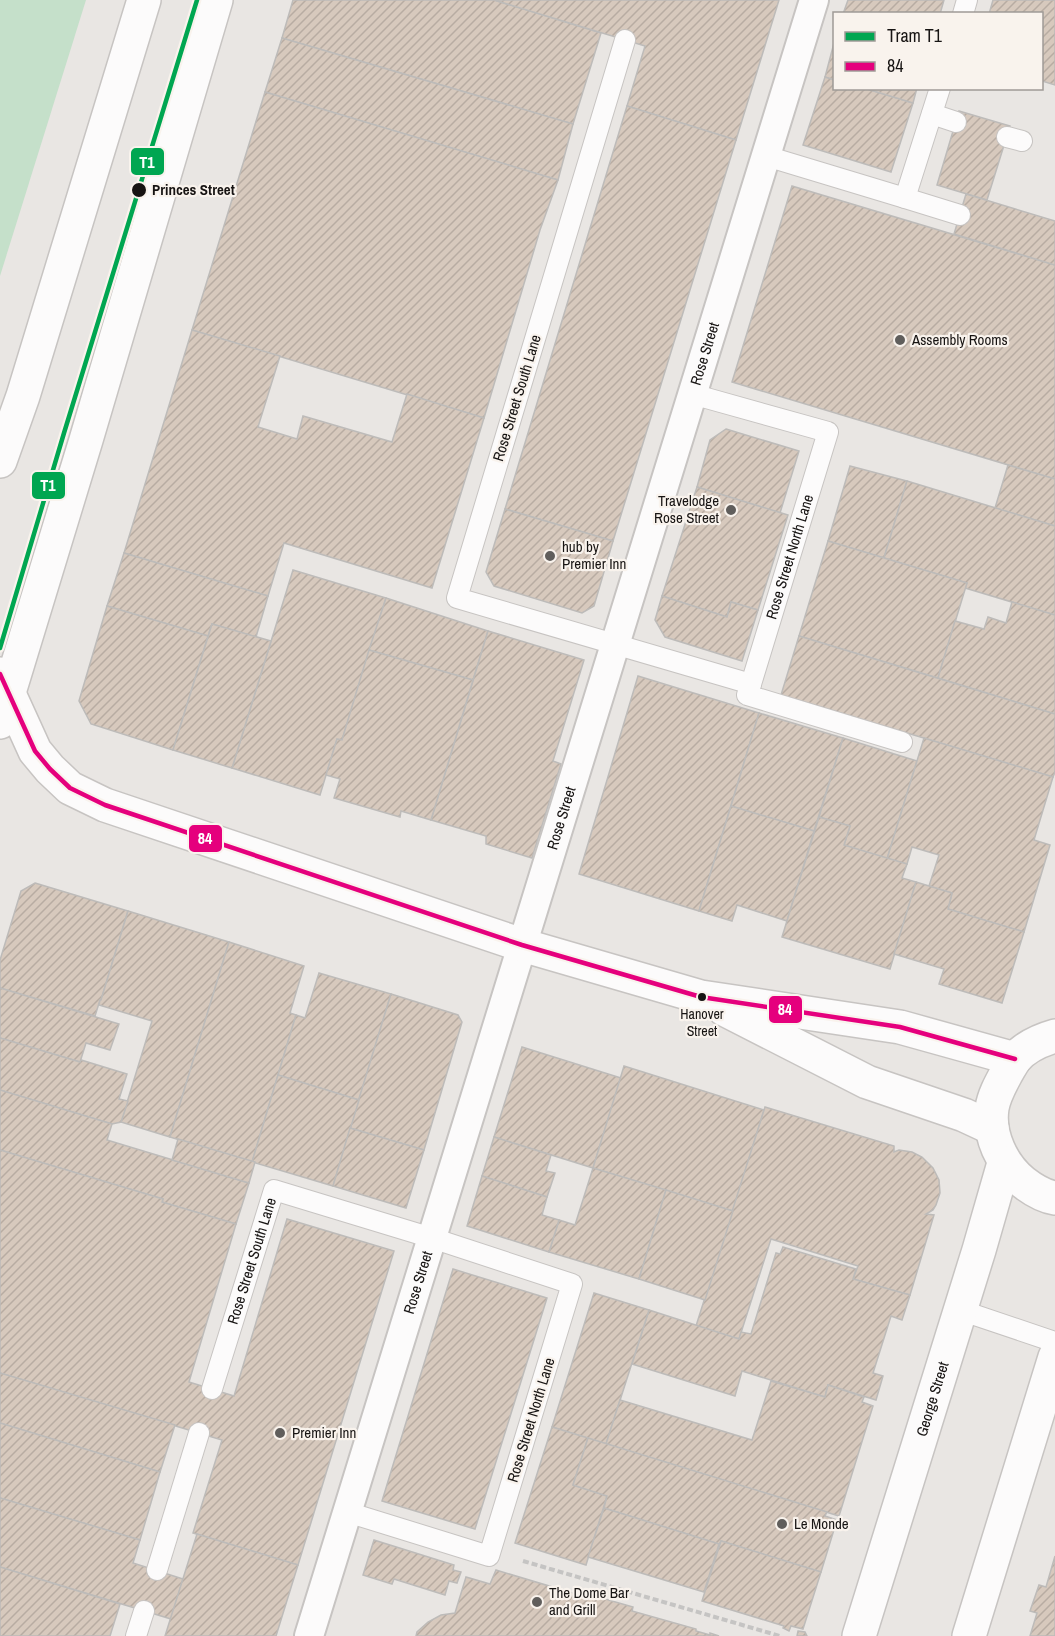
<svg xmlns="http://www.w3.org/2000/svg" width="1055" height="1636" viewBox="0 0 1055 1636" font-family="'Archivo Narrow',sans-serif">
<style>
.green{fill:#c5e0ca}
.building{fill:url(#building-hatch);stroke:#bdbbb9;stroke-width:1.5}
.lines{fill:none;stroke-linecap:round;stroke-linejoin:round}
.service-casing{stroke:#c7c4c2;stroke-width:22}
.pedestrian-casing{stroke:#c7c4c2;stroke-width:32}
.minor-casing{stroke:#c7c4c2;stroke-width:36}
.tertiary-casing{stroke:#c7c4c2;stroke-width:36}
.path{stroke:#c5c4c3;stroke-width:4;stroke-dasharray:6 3;stroke-linecap:butt}
.service{stroke:#fcfbfb;stroke-width:20}
.pedestrian{stroke:#fcfbfb;stroke-width:28}
.minor{stroke:#fcfbfb;stroke-width:33}
.tertiary{stroke:#fcfbfb;stroke-width:33}
.bus-1-casing{stroke:#f9f3ed;stroke-width:9}
.bus-1{stroke:#e5007d;stroke-width:4.5}
.tram-1-casing{stroke:#f9f3ed;stroke-width:9}
.tram-1{stroke:#00a651;stroke-width:4.5}
.stop-dot{fill:#171413;stroke:#f9f3ed;stroke-width:2}
.poi-dot{fill:#605e5c;stroke:#f9f3ed;stroke-width:2}
.labels{text-anchor:middle;stroke-width:4.5;stroke-linejoin:round;paint-order:stroke}
.bus-label{font-size:14px;fill:#171413;stroke:#f9f3ed}
.stop-label{font-size:15px;font-weight:bold;fill:#171413;stroke:#f9f3ed;text-anchor:start}
.poi-label{font-size:15px;fill:#171413;stroke:#f9f3ed;text-anchor:start}
.street-label{font-size:15px;fill:#171413;stroke:#f9f3ed}
.line-badge{stroke:#f9f3ed;stroke-width:2}
.badge-label{font-size:16px;text-anchor:middle;font-weight:bold;fill:#fff}
</style>
<defs>
<pattern id="building-hatch" width="6" height="6" patternUnits="userSpaceOnUse" patternTransform="scale(1.5)"><rect width="6" height="6" fill="#d7c9bd"/><path d="M-1 1l2-2M0 6l6-6M5 7l2-2" fill="none" stroke="#b8aca2"/></pattern>
</defs>
<rect width="100%" height="100%" fill="#e9e6e3"/>
<path class="green" d="M0,0H86L0,276Z"/>
<g class="building">
<path d="M293,0H494L601,33L573,124L282,38Z"/>
<path d="M494,0H779L736,140L627,106L645,46Z"/>
<path d="M848,0H944L940,14H843Z"/>
<path d="M993,0H1055V85L1042,81V14H989Z"/>
<path d="M282,38L573,124L558,180L265,92Z"/>
<path d="M834,43V80L825,77Z"/>
<path d="M825,77L834,80V88H864L913,103L891,172L803,145Z"/>
<path d="M864,88H917L913,103Z"/>
<path d="M265,92L558,180L540,230L484,418L192,330Z"/>
<path d="M627,106L736,140L613,541L505,509Z"/>
<path d="M959,111L1010,126L987,200L937,185Z"/>
<path d="M792,186L1055,265V479L732,382Z"/>
<path d="M966,194L1055,221V265L954,234Z"/>
<path d="M192,330L280,356L258,427L297,439L303,416L392,442L407,394L484,418L432,588L284,543L268,596L124,553Z"/>
<path d="M726,429L799,451L780,513L697,487L710,440Z"/>
<path d="M1008,465L1055,479V526L995,508Z"/>
<path d="M850,466L907,481L884,558L828,541Z"/>
<path d="M907,481L1055,526V615L965,588L967,583L884,558Z"/>
<path d="M697,487L788,515L758,610L731,602L727,617L662,596Z"/>
<path d="M505,509L613,541L594,606L582,613L494,586L486,572Z"/>
<path d="M828,541L967,583L938,678L799,636Z"/>
<path d="M124,553L268,596L256,637L212,624L208,636L107,606Z"/>
<path d="M293,570L386,598L342,740L337,739L320,795L232,768Z"/>
<path d="M662,596L727,617L731,602L758,610L742,661L665,637L655,620Z"/>
<path d="M386,598L488,631L473,680L369,650Z"/>
<path d="M1012,602L1055,615V714L938,678L955,621L984,629L988,617L1006,623Z"/>
<path d="M107,606L208,636L173,750L91,724L79,701Z"/>
<path d="M212,624L271,641L232,768L173,750Z"/>
<path d="M488,631L584,660L553,761L561,764L532,858L486,844V836L431,820Z"/>
<path d="M799,636L1055,714V772L1053,777L781,695Z"/>
<path d="M369,650L473,680L431,820L401,811L400,817L334,798L340,779L326,775L337,739L342,740Z"/>
<path d="M638,676L759,713L699,911L579,874Z"/>
<path d="M759,713L843,738L814,831L731,806Z"/>
<path d="M843,738L917,761L887,859L844,845L850,826L819,817Z"/>
<path d="M924,738L1053,777L1034,840L1050,845L1024,932L948,909L952,893L929,886L939,855L912,847L907,864L887,859Z"/>
<path d="M731,806L814,831L787,921L737,905L732,921L699,911Z"/>
<path d="M819,817L850,826L844,845L907,864L902,878L916,882L890,969L782,937Z"/>
<path d="M916,882L952,893L948,909L1024,932L1002,1003L939,984L944,969L894,954Z"/>
<path d="M35,883L128,911L101,1000H100L95,1016L0,988V960L21,891Z"/>
<path d="M128,911L229,942L170,1137L121,1122L152,1021L99,1005L100,1000H101Z"/>
<path d="M229,942L304,966L290,1013L296,1015L252,1162L170,1137Z"/>
<path d="M319,973L391,994L359,1100L278,1075L296,1015L305,1018Z"/>
<path d="M0,988L119,1024L110,1050L86,1043L80,1062L0,1038Z"/>
<path d="M391,994L458,1015L462,1022L424,1150L350,1128Z"/>
<path d="M0,1038L80,1062L81,1060L127,1074L119,1099L128,1101L121,1122L112,1124L0,1090Z"/>
<path d="M522,1047L621,1078L593,1168L494,1137Z"/>
<path d="M624,1066L764,1110L733,1211L593,1168Z"/>
<path d="M278,1075L359,1100L333,1186L252,1162Z"/>
<path d="M0,1090L112,1124L107,1140L249,1183L236,1224L162,1202L163,1199L0,1150Z"/>
<path d="M765,1107L894,1146V1152L899,1150L912,1152L922,1157L933,1168L939,1180L940,1193L936,1205L933,1210L926,1214L934,1215L910,1295L853,1279L858,1266L771,1239L739,1339L696,1326Z"/>
<path d="M350,1128L424,1150L406,1208L333,1186Z"/>
<path d="M494,1137L551,1155L546,1171L555,1173L547,1197L482,1176Z"/>
<path d="M178,1139L255,1162L249,1183L172,1160Z"/>
<path d="M0,1150L163,1199L162,1202L236,1224L189,1382L234,1396L287,1219L394,1251L298,1565L193,1533L222,1440L0,1373Z"/>
<path d="M593,1168L666,1190L639,1279L549,1252L559,1220L575,1225Z"/>
<path d="M482,1176L547,1197L542,1215L559,1220L549,1252L467,1226Z"/>
<path d="M666,1190L733,1211L705,1300L639,1279Z"/>
<path d="M783,1247L856,1269L853,1279L910,1295L902,1320L891,1316L873,1373L883,1376L876,1400L828,1385L825,1397L742,1371L735,1396L632,1364L649,1310L739,1339L741,1332L751,1334L776,1253L780,1254Z"/>
<path d="M453,1269L547,1298L475,1529L382,1501Z"/>
<path d="M594,1293L649,1310L606,1444L552,1427Z"/>
<path d="M0,1373L175,1425L160,1472L0,1423Z"/>
<path d="M771,1381L825,1397L828,1385L864,1397L862,1402L873,1406L839,1516L606,1444L620,1400L752,1440Z"/>
<path d="M0,1423L160,1472L140,1540L0,1498Z"/>
<path d="M552,1427L588,1438L573,1485L607,1496L586,1565L515,1543Z"/>
<path d="M588,1438L827,1512L825,1516L837,1520L821,1572L721,1541L719,1544L604,1508L607,1496L573,1485Z"/>
<path d="M0,1498L140,1540L133,1563L183,1579L171,1619L0,1567Z"/>
<path d="M604,1508L719,1544L704,1592L588,1557Z"/>
<path d="M197,1534L298,1565L276,1636H165Z"/>
<path d="M374,1540L454,1565L453,1570L461,1572L457,1583L449,1581L445,1595L394,1579L392,1584L363,1575Z"/>
<path d="M721,1541L821,1572L803,1629L791,1626L789,1631L783,1628L784,1626L702,1601Z"/>
<path d="M1055,1556V1636H1030L1037,1613L1030,1611L1039,1585L1046,1587Z"/>
<path d="M0,1567L120,1604L110,1636H0Z"/>
<path d="M496,1570L586,1597L588,1594L633,1607L632,1611L696,1629V1631L710,1635V1633L719,1636H416L417,1632L428,1622L441,1615L455,1613L466,1577L490,1584Z"/>
<path d="M798,1631L805,1632L807,1636H797Z"/>
</g>
<g class="lines">
<defs>
<g id="service">
<path d="M963,14L967,0"/>
<path id="s1" d="M625,40L457,598L751,684L828,432L692,394"/>
<path d="M932,114L956,122"/>
<path d="M1007,137L1022,141"/>
<path d="M766,156L905,198L940,88"/>
<path d="M905,198L960,215"/>
<path d="M751,684L747,695L902,742"/>
<path d="M960,1310L1055,1342"/>
<path id="s2" d="M212,1389L274,1190L432,1238L572,1284L489,1556L347,1512"/>
<path d="M157,1570L199,1433"/>
<path d="M136,1636L144,1611"/>
</g>
<g id="pedestrian">
<path id="s3" d="M309,1636L814,0"/>
</g>
<g id="minor">
<path d="M0,461L23,396L144,0"/>
<path d="M0,722L86,440L216,0"/>
</g>
<g id="tertiary">
<path d="M0,674L35,751L50,769L70,788L105,805L522,945L701,997L900,1027L1015,1059"/>
<path d="M724,1009L867,1082L964,1115L992,1128"/>
<path d="M1055,1036C1041,1040 1025,1047 1015,1059C1012,1063 1009,1069 1006,1074C1000,1085 994,1096 992,1108C988,1135 1002,1165 1023,1182C1032,1189 1043,1196 1055,1198"/>
<path id="s4" d="M859,1636L979,1250L1004,1163"/>
<path d="M969,1636L1055,1357"/>
</g>
</defs>
<use href="#service" class="service-casing"/>
<use href="#pedestrian" class="pedestrian-casing"/>
<use href="#minor" class="minor-casing"/>
<use href="#tertiary" class="tertiary-casing"/>
<path class="path" d="M523,1561L780,1636"/>
<use href="#service" class="service"/>
<use href="#pedestrian" class="pedestrian"/>
<use href="#minor" class="minor"/>
<use href="#tertiary" class="tertiary"/>
<defs>
<path id="bus-1" d="M0,674L35,751L50,769L70,788L105,805L522,945L701,997L900,1027L1015,1059"/>
</defs>
<use href="#bus-1" class="bus-1-casing"/>
<use href="#bus-1" class="bus-1"/>
<defs>
<path id="tram-1" d="M0,648L64,433L197,0"/>
</defs>
<use href="#tram-1" class="tram-1-casing"/>
<use href="#tram-1" class="tram-1"/>
</g>
<g class="stop-dot">
<circle cx="139" cy="190" r="8"/>
<circle cx="702" cy="997" r="5"/>
</g>
<g class="poi-dot">
<circle cx="900" cy="340" r="6"/>
<circle cx="731" cy="510" r="6"/>
<circle cx="550" cy="556" r="6"/>
<circle cx="280" cy="1433" r="6"/>
<circle cx="782" cy="1524" r="6"/>
<circle cx="537" cy="1602" r="6"/>
</g>
<g class="labels">
<g class="bus-label">
<text x="702" y="1019">Hanover<tspan x="702" dy="17">Street</tspan></text>
</g>
<g class="stop-label">
<text x="152" y="195">Princes Street</text>
</g>
<g class="poi-label">
<text x="912" y="345">Assembly Rooms</text>
<text x="719" y="506" text-anchor="end">Travelodge<tspan x="719" dy="17">Rose Street</tspan></text>
<text x="562" y="552">hub by<tspan x="562" dy="17">Premier Inn</tspan></text>
<text x="292" y="1438">Premier Inn</text>
<text x="794" y="1529">Le Monde</text>
<text x="549" y="1598">The Dome Bar<tspan x="549" dy="17">and Grill</tspan></text>
</g>
<g class="street-label">
<text dy="5" stroke="none"><textPath href="#s3" startOffset="1342">Rose Street</textPath></text>
<text transform="translate(517 398) rotate(-73)" y="5">Rose Street South Lane</text>
<text dy="5" stroke="none"><textPath href="#s1" startOffset="1022">Rose Street North Lane</textPath></text>
<text dy="5" stroke="none"><textPath href="#s3" startOffset="856">Rose Street</textPath></text>
<text dy="5" stroke="none"><textPath href="#s2" startOffset="134">Rose Street South Lane</textPath></text>
<text dy="5" stroke="none"><textPath href="#s3" startOffset="370">Rose Street</textPath></text>
<text dy="5" stroke="none"><textPath href="#s4" startOffset="248">George Street</textPath></text>
<text transform="translate(531 1420) rotate(-73)" y="5">Rose Street North Lane</text>
</g>
</g>
<g class="line-badge">
<rect x="130" y="147" width="35" height="29" rx="6" fill="#00a651"/>
<rect x="31" y="471" width="35" height="29" rx="6" fill="#00a651"/>
<rect x="188" y="824" width="35" height="29" rx="6" fill="#e5007d"/>
<rect x="768" y="995" width="35" height="29" rx="6" fill="#e5007d"/>
</g>
<g class="badge-label">
<text x="147" y="168">T1</text>
<text x="48" y="491">T1</text>
<text x="205" y="844">84</text>
<text x="785" y="1015">84</text>
</g>
<rect x="833" y="12" width="210" height="78" fill="#f9f3ed" stroke="#9f9a96" stroke-width="1.5"/>
<rect x="845" y="32" width="30" height="9" fill="#00a651" stroke="#9f9a96" stroke-width="1.5"/>
<text x="887" y="42" font-size="18" fill="#171413">Tram T1</text>
<rect x="845" y="62" width="30" height="9" fill="#e5007d" stroke="#9f9a96" stroke-width="1.5"/>
<text x="887" y="72" font-size="18" fill="#171413">84</text>
</svg>
